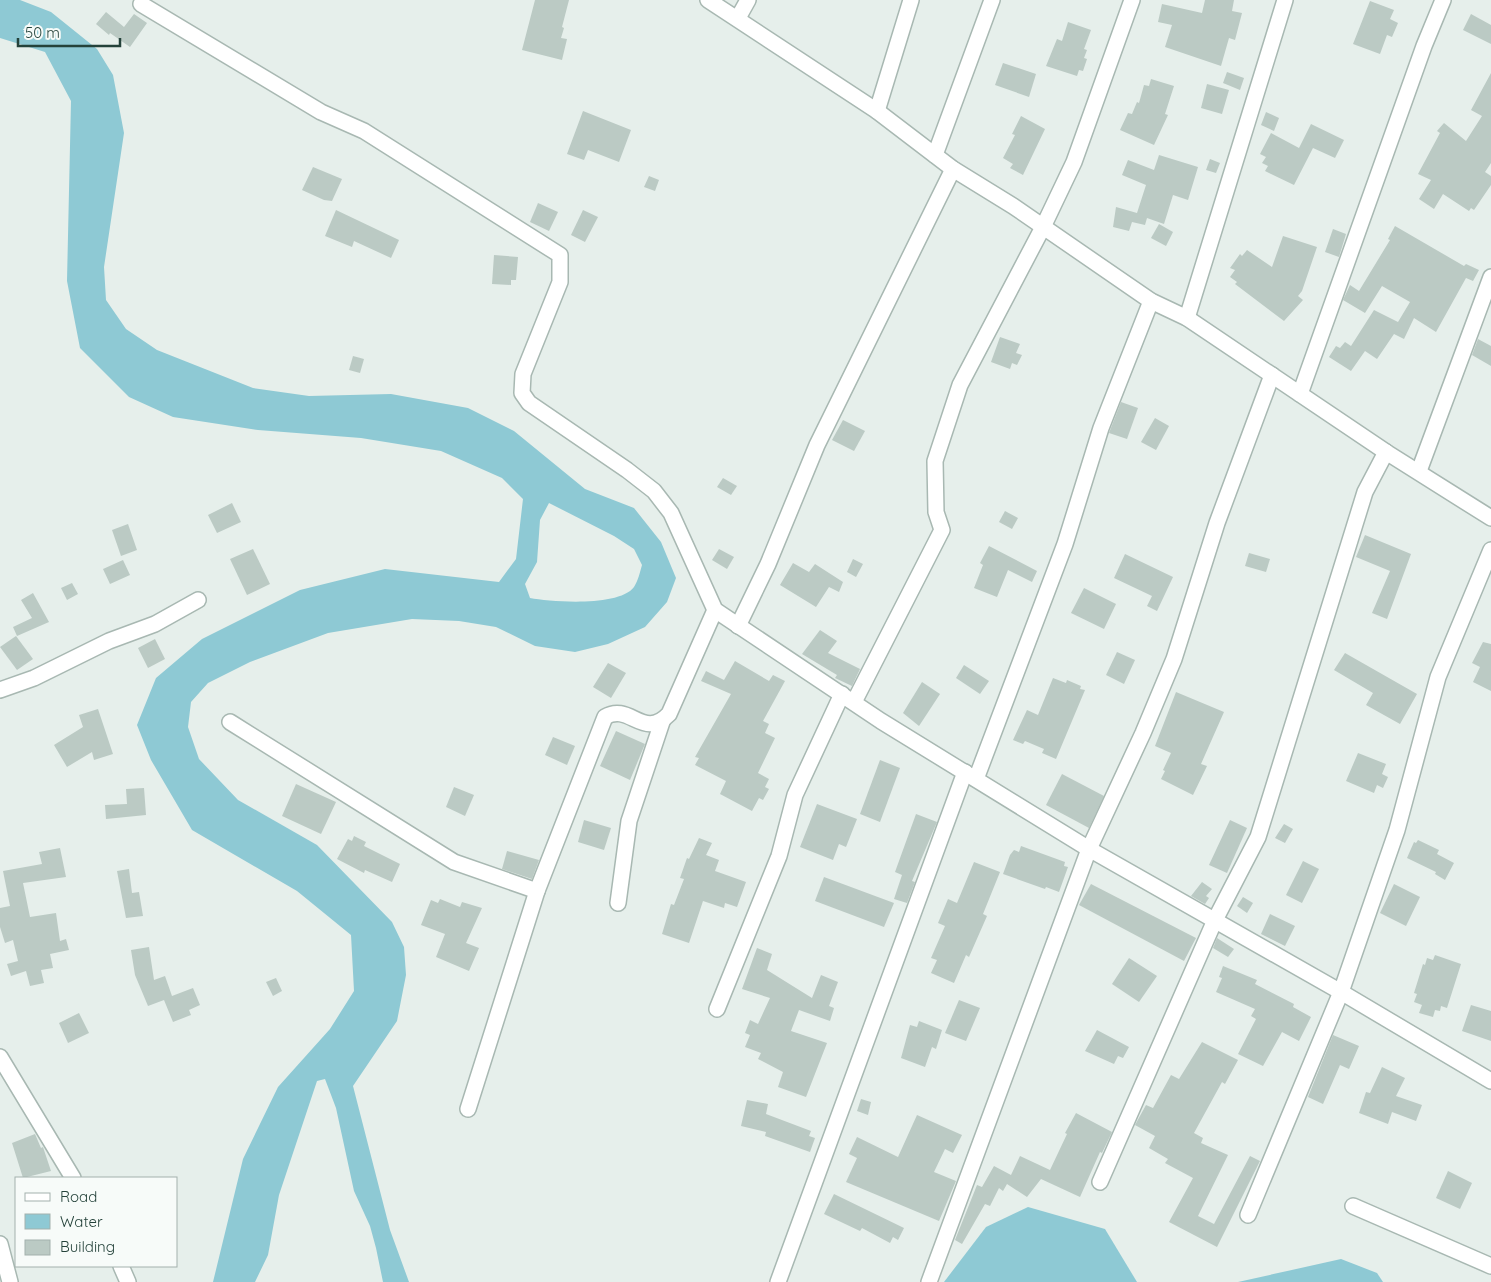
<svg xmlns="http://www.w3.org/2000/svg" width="1491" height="1282" viewBox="0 0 1491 1282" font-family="Quicksand,sans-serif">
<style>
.water{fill:#8ec9d4;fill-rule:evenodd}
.building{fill:#bbcac4}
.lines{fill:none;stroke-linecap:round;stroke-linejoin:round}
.minor-casing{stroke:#a8b8b2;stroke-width:18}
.minor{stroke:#fff;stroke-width:15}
</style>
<rect width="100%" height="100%" fill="#e6efeb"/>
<g class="water">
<path d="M0,0H20L51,12L97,49L113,75L124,133L104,267L106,300L126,329L157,350L253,388L309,396L391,394L468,408L514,431L585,489L634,508L661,542L676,578L667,602L645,627L608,644L575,652L535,646L496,627L459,621L412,619L328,633L250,662L208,683L191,702L188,727L199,759L238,800L317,845L392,922L404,947L406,975L397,1021L353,1086L390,1230L409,1282H383L376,1248L370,1226L354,1191L336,1108L325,1079L317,1081L279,1195L268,1255L255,1282H213L243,1159L278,1087L330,1029L354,991L351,935L297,891L192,830L151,760L137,725L156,678L202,639L300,590L385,569L499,582L516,559L523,499L502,478L441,451L361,438L258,430L173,417L129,397L80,348L67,281L71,101L45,52L0,38ZM549,503L614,536L634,549L642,565C640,572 638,581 634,587C619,607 552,602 530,598L525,584L537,562L540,520Z"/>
<path d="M1028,1207L1105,1229L1137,1282H944L986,1227Z"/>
<path d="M1341,1259L1377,1273L1383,1282H1238Z"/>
</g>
<g class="building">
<path d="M535,0H569L562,27L564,28L561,38L567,39L562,60L522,50Z"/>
<path d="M1205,0H1234L1232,11L1242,13L1235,40L1229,38L1221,66L1165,47L1172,25L1158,22L1162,4L1202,13Z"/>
<path d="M1370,1L1394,10L1390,19L1398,23L1392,37L1387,35L1380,54L1353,44Z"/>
<path d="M106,12L124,27L134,14L147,23L130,47L110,33L109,35L96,24Z"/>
<path d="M1471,14L1491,25V44L1463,30Z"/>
<path d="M1068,22L1091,30L1084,49L1087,50L1084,58L1087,59L1083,71L1079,70L1077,76L1046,66L1057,39L1062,41Z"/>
<path d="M1003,63L1036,74L1029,97L995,85Z"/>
<path d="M1227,72L1244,78L1240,90L1223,83Z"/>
<path d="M1491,73V163L1485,172L1491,176V185L1474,210L1471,208L1469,211L1443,194L1434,209L1419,199L1431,180L1418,174L1440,133L1437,131L1444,123L1466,141L1482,116L1471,110Z"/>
<path d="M1151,79L1174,86L1165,114L1168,115L1154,145L1120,130L1128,113L1132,114L1137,102L1139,103L1144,85L1149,86Z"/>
<path d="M1207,84L1229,90L1222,114L1201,108Z"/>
<path d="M583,111L631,130L619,162L588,150L584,160L567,154Z"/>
<path d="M1266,112L1279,118L1274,131L1261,125Z"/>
<path d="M1021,116L1045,129L1023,175L1010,168L1013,164L1003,158L1015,135L1012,134Z"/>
<path d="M1311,124L1344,140L1335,158L1313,148L1294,185L1265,171L1268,166L1262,163L1266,157L1260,154L1271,133L1299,148Z"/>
<path d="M1159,155L1198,167L1188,200L1173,195L1164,224L1147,218L1145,225L1132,222L1129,231L1113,227L1116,207L1137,213L1146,185L1122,175L1128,160L1154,170Z"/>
<path d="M1210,159L1220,163L1216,173L1206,170Z"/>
<path d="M313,167L342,179L332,201L324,200L302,190Z"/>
<path d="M649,176L659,180L655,191L644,187Z"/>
<path d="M538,203L558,212L549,231L530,222Z"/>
<path d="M336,210L399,240L391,258L354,241L352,247L325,236Z"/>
<path d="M583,210L598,217L585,242L571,235Z"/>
<path d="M1159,224L1173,232L1166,246L1151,238Z"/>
<path d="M1395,226L1464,266L1466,264L1479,270L1473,281L1466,278L1436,332L1414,318L1404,339L1394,334L1377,359L1365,351L1351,371L1329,357L1336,346L1340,348L1345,342L1351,346L1374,310L1398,322L1410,302L1382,286L1365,313L1343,300L1350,285L1359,291L1390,240L1388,239Z"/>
<path d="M1333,229L1346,234L1339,257L1325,252Z"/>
<path d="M1283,236L1317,247L1302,291L1298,296L1303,300L1284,321L1235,284L1237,282L1230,277L1235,270L1230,268L1240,254L1242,256L1247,250L1272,267Z"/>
<path d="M494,255L518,257L516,280H511V285L492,284Z"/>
<path d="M1000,337L1020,344L1016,353L1022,355L1017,365L1012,363L1010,369L991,362Z"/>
<path d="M1478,339L1491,346V366L1472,355Z"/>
<path d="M353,356L364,359L360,373L349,370Z"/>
<path d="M1121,402L1138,408L1127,439L1109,433Z"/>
<path d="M1155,418L1169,426L1156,450L1141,442Z"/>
<path d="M843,420L865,431L854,451L832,440Z"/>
<path d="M723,478L737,486L731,495L717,487Z"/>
<path d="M232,503L241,522L217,533L208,515Z"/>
<path d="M1005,511L1018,518L1012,529L999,522Z"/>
<path d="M128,524L137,550L121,556L112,530Z"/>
<path d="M1365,535L1411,554L1387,619L1372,613L1390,571L1356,557Z"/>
<path d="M989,546L1037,571L1032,582L1008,570L997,597L974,588L983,565L980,563Z"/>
<path d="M253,549L270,584L247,595L230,559Z"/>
<path d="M719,549L734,557L727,569L712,560Z"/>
<path d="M1249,553L1270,559L1266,572L1245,566Z"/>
<path d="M1125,554L1173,577L1157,611L1147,606L1152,596L1114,578Z"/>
<path d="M853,559L863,564L856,577L847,572Z"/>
<path d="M123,560L130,575L110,584L103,569Z"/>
<path d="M793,563L809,572L815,564L843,582L839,592L829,587L816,607L780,585Z"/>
<path d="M72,583L78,594L67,600L61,588Z"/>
<path d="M1084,588L1116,604L1104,629L1071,613Z"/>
<path d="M33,593L49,622L17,636L13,627L32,618L21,600Z"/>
<path d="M820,630L837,641L828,653L860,669L852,686L835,678L837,675L802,654Z"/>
<path d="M16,636L33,659L17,670L0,647Z"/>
<path d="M155,639L165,659L148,668L138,648Z"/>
<path d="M1483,642L1491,644V691L1473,682L1480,667L1472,663Z"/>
<path d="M1117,652L1135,660L1124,684L1106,675Z"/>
<path d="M1345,653L1417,694L1400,724L1366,705L1373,693L1334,670Z"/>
<path d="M735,661L769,681L773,675L785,681L763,721L769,724L765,733L775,738L758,773L769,779L765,787L769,789L763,800L759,798L752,811L720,794L726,781L695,765L699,758L695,757L731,694L701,681L706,671L724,680Z"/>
<path d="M608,663L626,673L611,698L593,687Z"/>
<path d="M964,665L989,681L980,694L956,678Z"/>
<path d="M1053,678L1066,683L1067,680L1081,686L1080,689L1085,690L1056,759L1042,753L1044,749L1025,741L1023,744L1013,740L1027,710L1038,715Z"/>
<path d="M922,682L940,694L919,726L903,713Z"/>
<path d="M1176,692L1224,712L1201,764L1207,766L1193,795L1161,779L1165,771L1163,770L1171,753L1155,746Z"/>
<path d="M98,709L113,754L94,760L92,752L67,767L54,745L83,727L79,715Z"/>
<path d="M616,731L645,744L630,780L600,766Z"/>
<path d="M553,737L575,746L567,765L545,755Z"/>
<path d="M1358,753L1386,764L1382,774L1388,777L1383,788L1377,785L1374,793L1346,781Z"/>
<path d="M880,760L900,768L880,822L860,814Z"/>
<path d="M1062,774L1104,796L1089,828L1046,805Z"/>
<path d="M296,784L336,802L321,834L282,816Z"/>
<path d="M454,787L474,795L465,816L446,807Z"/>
<path d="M144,788L146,815L106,819L105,805L127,804L126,789Z"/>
<path d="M817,804L857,819L846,847L839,844L833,860L800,847Z"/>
<path d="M916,814L937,822L912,881L915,882L907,903L894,899L902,875L895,872Z"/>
<path d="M584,820L611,828L604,850L578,842Z"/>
<path d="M1230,820L1247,828L1227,873L1209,865Z"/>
<path d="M1284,824L1293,829L1285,843L1275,838Z"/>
<path d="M354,836L366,842L364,846L400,864L392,882L365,870L364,873L337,859L348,839L352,841Z"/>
<path d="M699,838L712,843L706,855L719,860L715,871L746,882L737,907L725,903L724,908L703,901L689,943L662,934L671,904L674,905L684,879L680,878L687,858L689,859Z"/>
<path d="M1418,840L1439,850L1437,854L1454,863L1445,880L1435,874L1436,872L1407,858L1414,842L1416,843Z"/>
<path d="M1021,846L1065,862L1064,866L1068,867L1059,892L1046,887L1045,889L1003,874L1010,855L1014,850L1019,852Z"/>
<path d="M60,848L66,877L23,883L30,917L56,913L60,941L66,939L69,950L50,954L53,968L41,970L44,983L30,986L26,971L11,976L7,964L18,961L13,940L5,943L0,927V908L10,906L3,871L42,864L39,852Z"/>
<path d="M507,851L539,860L532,879L502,869Z"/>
<path d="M1303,861L1319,869L1302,903L1286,895Z"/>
<path d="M974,862L1000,872L983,914L987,916L969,957L966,955L954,983L931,973L937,960L931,958L945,926L938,923L948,899L957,903Z"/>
<path d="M129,869L132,893L139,892L143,916L126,918L117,871Z"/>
<path d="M824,877L894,903L884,927L815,901Z"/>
<path d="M1202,882L1212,889L1206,896L1209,898L1205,904L1191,896Z"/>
<path d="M1091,884L1196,938L1184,961L1079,905Z"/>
<path d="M1394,884L1420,897L1406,926L1380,913Z"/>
<path d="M1243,897L1253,903L1247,913L1237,906Z"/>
<path d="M440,899L460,907L462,902L482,908L466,943L479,948L469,971L436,957L445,934L421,925L431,900L438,903Z"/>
<path d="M1270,914L1295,926L1285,946L1261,934Z"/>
<path d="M1217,938L1234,949L1228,957L1213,948Z"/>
<path d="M149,947L154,980L165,976L172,996L193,988L200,1005L189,1010L191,1015L173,1022L164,1000L148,1006L135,975L131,950Z"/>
<path d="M757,948L772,954L767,970L812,998L821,975L838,982L829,1006L834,1008L830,1021L799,1010L791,1031L827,1043L806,1097L778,1087L783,1072L758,1059L761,1053L745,1047L750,1035L745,1033L750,1020L758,1024L770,998L742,989Z"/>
<path d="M1435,955L1461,964L1447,1008L1441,1006L1440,1011L1435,1010L1433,1017L1419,1013L1422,1005L1414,1002L1417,994L1414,993L1423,964L1425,965L1427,958L1433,960Z"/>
<path d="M1129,958L1157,976L1139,1002L1112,984Z"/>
<path d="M1223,966L1257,980L1255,984L1294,1004L1293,1007L1311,1017L1299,1041L1282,1032L1263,1066L1238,1054L1256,1019L1251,1016L1255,1009L1216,992L1222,978L1219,977Z"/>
<path d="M276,978L282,991L273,996L266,982Z"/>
<path d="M959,1000L980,1008L966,1041L945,1033Z"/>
<path d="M1471,1005L1491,1011V1041L1462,1031Z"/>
<path d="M79,1013L89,1033L68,1043L59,1023Z"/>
<path d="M919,1021L942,1030L936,1049L932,1047L925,1067L901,1058L910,1025L917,1027Z"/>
<path d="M1097,1030L1129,1047L1123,1058L1118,1056L1114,1064L1085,1051Z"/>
<path d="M1333,1035L1359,1046L1349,1069L1340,1065L1323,1104L1308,1097Z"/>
<path d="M1202,1042L1238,1060L1225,1084L1222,1082L1194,1133L1203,1138L1201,1143L1228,1155L1198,1216L1214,1224L1250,1156L1260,1161L1217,1247L1169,1222L1193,1178L1165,1163L1168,1159L1149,1148L1155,1136L1135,1125L1146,1105L1153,1108L1171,1075L1179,1079Z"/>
<path d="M1382,1067L1405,1078L1396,1096L1422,1105L1416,1121L1392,1112L1388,1124L1359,1113L1366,1092L1370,1093Z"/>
<path d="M861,1099L871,1102L868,1115L857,1111Z"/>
<path d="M747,1100L768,1104L766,1114L811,1131L809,1136L815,1138L810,1152L765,1136L766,1132L741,1126Z"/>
<path d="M1076,1113L1112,1132L1102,1153L1100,1152L1080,1197L1041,1179L1027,1197L1007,1184L1003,1191L999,1188L990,1206L985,1204L962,1244L955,1240L977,1185L982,1187L994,1166L1011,1175L1020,1156L1050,1170L1067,1134L1065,1133Z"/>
<path d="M917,1115L962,1135L953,1153L945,1149L934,1172L956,1181L939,1221L846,1182L857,1158L849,1154L857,1137L898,1157Z"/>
<path d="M35,1134L41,1148L43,1147L51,1171L23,1178L12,1143Z"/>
<path d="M1448,1171L1472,1183L1460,1209L1436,1198Z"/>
<path d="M834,1194L904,1228L898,1240L893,1237L890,1243L862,1228L860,1231L824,1214Z"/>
</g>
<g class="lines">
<defs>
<g id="minor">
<path d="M708,0L877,111L953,169L1013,206L1151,301L1187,318L1386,452L1491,518"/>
<path d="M141,4L321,112L364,131L560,255V282L523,374L522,393L529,403L627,470L654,491L671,513L715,610L881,721L1089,849L1341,992L1491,1081"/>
<path d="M738,18L748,0"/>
<path d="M877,111L911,0"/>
<path d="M935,155L992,0"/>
<path d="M1187,318L1285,0"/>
<path d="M1300,394L1424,46L1443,0"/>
<path d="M1419,471L1491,277"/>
<path d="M738,626L768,564L817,445L953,169"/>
<path d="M0,690L34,678L109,641L155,624L198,600"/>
<path d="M854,702L942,530L936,512L935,461L960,385L1043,227L1074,162L1132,0"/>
<path d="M230,722L454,862L537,891L605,717C630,702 643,741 669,714L715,610"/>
<path d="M976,779L1065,544L1101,428L1151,301"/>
<path d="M618,903L629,821L662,722"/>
<path d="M717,1009L779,856L795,795L842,694"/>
<path d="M0,1057L73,1178"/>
<path d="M468,1109L537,891"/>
<path d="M1100,1182L1215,920L1258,837L1365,492L1386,452"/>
<path d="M1353,1206L1491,1266"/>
<path d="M1248,1215L1341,992L1397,830L1438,677L1491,550"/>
<path d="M0,1244L10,1282"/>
<path d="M121,1266L128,1282"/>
<path d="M778,1282L965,772"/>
<path d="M929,1282L1089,849L1143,733L1174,659L1217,523L1272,375"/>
</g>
</defs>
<use href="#minor" class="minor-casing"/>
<use href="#minor" class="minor"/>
</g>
<rect x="15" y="1177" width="162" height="90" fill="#f7fbf9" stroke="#a3b1ad"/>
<rect x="25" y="1193" width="25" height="8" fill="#ffffff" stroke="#a3b1ad"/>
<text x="60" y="1202" font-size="15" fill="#24423a">Road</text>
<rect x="25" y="1214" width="25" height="15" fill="#8ec9d4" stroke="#a3b1ad"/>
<text x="60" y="1227" font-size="15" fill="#24423a">Water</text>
<rect x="25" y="1240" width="25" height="15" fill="#bbcac4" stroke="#a3b1ad"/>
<text x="60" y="1252" font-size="15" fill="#24423a">Building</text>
<path d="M18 38v8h102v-8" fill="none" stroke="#24423a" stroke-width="2.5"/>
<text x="25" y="38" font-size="15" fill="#24423a" stroke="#f7fbf9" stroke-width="4" paint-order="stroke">50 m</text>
</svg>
